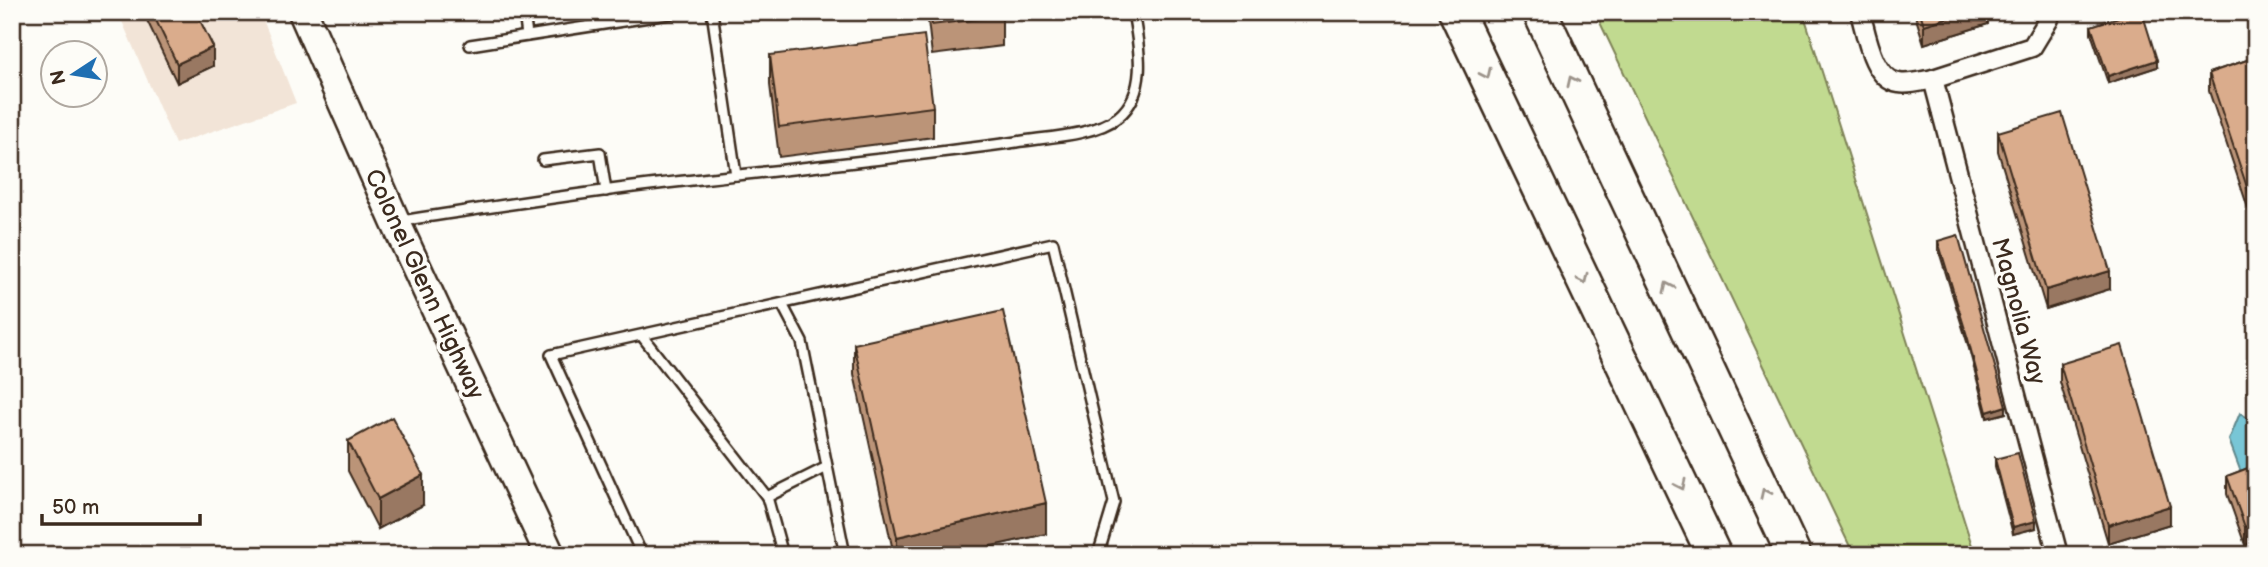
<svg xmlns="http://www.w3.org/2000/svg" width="2268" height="567" viewBox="0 0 2268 567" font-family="'Balsamiq Sans',sans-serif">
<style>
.built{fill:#f2e4d7}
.green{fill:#c1da90;stroke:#7e8257;stroke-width:2}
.water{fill:#78c6d6;stroke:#60888c;stroke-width:2}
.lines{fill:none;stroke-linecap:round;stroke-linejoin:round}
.service-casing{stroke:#3b2a1e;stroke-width:14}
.minor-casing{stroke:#3b2a1e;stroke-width:23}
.primary-casing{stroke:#3b2a1e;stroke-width:33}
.motorway-casing{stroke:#3b2a1e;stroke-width:38}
.service{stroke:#fdfcf7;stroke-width:9}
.minor{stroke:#fdfcf7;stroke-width:18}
.primary{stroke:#fdfcf7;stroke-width:28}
.motorway{stroke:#fdfcf7;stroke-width:33}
.wall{fill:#bb9478;stroke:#3b2a1e;stroke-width:2}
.shaded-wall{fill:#997862;stroke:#3b2a1e;stroke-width:2}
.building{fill:#daac8c;stroke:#3b2a1e;stroke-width:2}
.oneway{stroke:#9c938a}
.labels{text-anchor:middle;stroke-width:7;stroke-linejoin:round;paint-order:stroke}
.street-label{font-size:24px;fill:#3b2a1e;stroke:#fdfcf7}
</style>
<rect width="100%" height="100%" fill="#fdfcf7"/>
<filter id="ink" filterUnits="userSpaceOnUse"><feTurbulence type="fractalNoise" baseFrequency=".0143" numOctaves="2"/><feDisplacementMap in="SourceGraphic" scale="14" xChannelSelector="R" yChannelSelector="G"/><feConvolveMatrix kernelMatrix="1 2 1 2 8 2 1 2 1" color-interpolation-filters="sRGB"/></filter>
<g filter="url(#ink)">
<path class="built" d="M118,12H260L296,103L175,144Z"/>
<path class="green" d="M1595,12H1803L1975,555H1854Z"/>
<path class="water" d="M2240,413L2256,423V437L2252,445L2256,454V471L2242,475L2229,440Z"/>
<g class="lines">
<defs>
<g id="service">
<path d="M524,12L527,36"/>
<path d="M712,12L736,175"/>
<path d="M470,45L681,12"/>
<path d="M543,160L600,153L606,191"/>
<path d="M400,221C486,208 572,194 658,184C777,170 897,159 1016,142C1047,137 1094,136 1118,117C1149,92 1139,46 1133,12"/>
<path d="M782,304L802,342L845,555"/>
<path d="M642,336L767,497L783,555"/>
<path d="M767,497L827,467"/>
<path d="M642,555L551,355L1053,243L1114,502L1098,555"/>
</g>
<g id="minor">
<path d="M1860,12C1866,33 1873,80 1899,83C1909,85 1922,81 1933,79"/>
<path d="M2049,12V19L2032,47L1933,79L2058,555"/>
</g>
<path id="primary" d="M303,12L395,221L550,555"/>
<g id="motorway">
<path d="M1456,12L1714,555"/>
<path d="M1540,12L1794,555"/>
</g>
</defs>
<use href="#service" class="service-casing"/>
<use href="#minor" class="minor-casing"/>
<use href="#primary" class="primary-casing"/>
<use href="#motorway" class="motorway-casing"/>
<use href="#service" class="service"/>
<use href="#minor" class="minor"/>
<use href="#primary" class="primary"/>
<use href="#motorway" class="motorway"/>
</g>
<g class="wall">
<path d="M143,12H196L213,66L177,83Z"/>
<path d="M927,12H1002V46L932,55Z"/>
<path d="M1914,12H1988V24L1924,44Z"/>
<path d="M2091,26L2157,67L2108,83L2091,33Z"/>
<path d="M770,55L933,107V137L779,157L770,85Z"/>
<path d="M2256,57V232L2209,91V73Z"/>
<path d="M1998,132L2110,289L2046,309L1998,151Z"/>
<path d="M1938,241L2006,413L1987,418L1968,345L1938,248Z"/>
<path d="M854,344L1046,534L951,555H894L854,374Z"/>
<path d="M2060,364L2170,524L2108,543L2060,382Z"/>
<path d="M348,441L423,505L378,529L348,471Z"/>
<path d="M1995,459L2036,528L2013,534L1995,466Z"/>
<path d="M2256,465L2245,545L2227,494V476Z"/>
</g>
<g class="shaded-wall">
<path d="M1966,12H1988V24L1924,44V25Z"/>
<path d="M213,47V66L177,83V64Z"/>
<path d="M2157,60V67L2108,83V76Z"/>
<path d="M2110,271V289L2046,309V290Z"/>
<path d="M2006,406V413L1987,418V412Z"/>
<path d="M423,475V505L378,529V499Z"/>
<path d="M1046,503V534L951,555H897V537Z"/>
<path d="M2170,506V524L2108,543V525Z"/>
<path d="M2036,521V528L2013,534V527Z"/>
<path d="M2256,523V541L2245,545V527Z"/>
</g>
<g class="building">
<path d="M152,12H196L213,47L177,64Z"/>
<path d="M930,12H1002V16L932,25Z"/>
<path d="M1920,12H1966L1924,25Z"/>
<path d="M2134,12H2142L2157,60L2108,76L2091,26Z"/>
<path d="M924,35L933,107L779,127L770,55Z"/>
<path d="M2256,57V214L2209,73Z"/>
<path d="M2062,113L2110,271L2046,290L1998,132Z"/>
<path d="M1958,235L2006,406L1987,412L1968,339L1938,241Z"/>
<path d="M1003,311L1046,503L897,537L854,344Z"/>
<path d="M2122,345L2170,506L2108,525L2060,364Z"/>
<path d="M392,417L423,475L378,499L348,441Z"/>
<path d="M2018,453L2036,521L2013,527L1995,459Z"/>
<path d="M2256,465V523L2245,527L2227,476Z"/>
</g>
<defs><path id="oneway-chevron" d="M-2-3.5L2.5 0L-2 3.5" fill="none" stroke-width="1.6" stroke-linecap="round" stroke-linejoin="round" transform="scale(1.75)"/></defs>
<g class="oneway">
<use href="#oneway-chevron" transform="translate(1486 74) rotate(65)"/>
<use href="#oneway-chevron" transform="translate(1572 81) rotate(-115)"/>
<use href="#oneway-chevron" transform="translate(1583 279) rotate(65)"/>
<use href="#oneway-chevron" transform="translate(1668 287) rotate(-115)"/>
<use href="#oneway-chevron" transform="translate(1681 485) rotate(65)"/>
<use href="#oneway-chevron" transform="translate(1765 493) rotate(-115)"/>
</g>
</g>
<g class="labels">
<g class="street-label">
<text transform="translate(425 284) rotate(65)" y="8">Colonel Glenn Highway</text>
<text transform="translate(2019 311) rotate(75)" y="8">Magnolia Way</text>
</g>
</g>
<rect width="2268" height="567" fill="none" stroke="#fdfcf7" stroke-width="42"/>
<rect x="21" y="21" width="2226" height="525" fill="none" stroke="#3b2a1e" stroke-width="2.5" filter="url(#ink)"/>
<g transform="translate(74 74) rotate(258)"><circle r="33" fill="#fdfcf7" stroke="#afa8a0" stroke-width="2"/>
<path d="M0-5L12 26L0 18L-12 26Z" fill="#1f6fb2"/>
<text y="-10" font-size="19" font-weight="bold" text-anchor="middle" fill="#3b2a1e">N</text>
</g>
<path d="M42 514v10h158v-10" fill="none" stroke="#3b2a1e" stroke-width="3.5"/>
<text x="52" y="514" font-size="21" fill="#3b2a1e" stroke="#fdfcf7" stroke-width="5" paint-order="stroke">50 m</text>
</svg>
